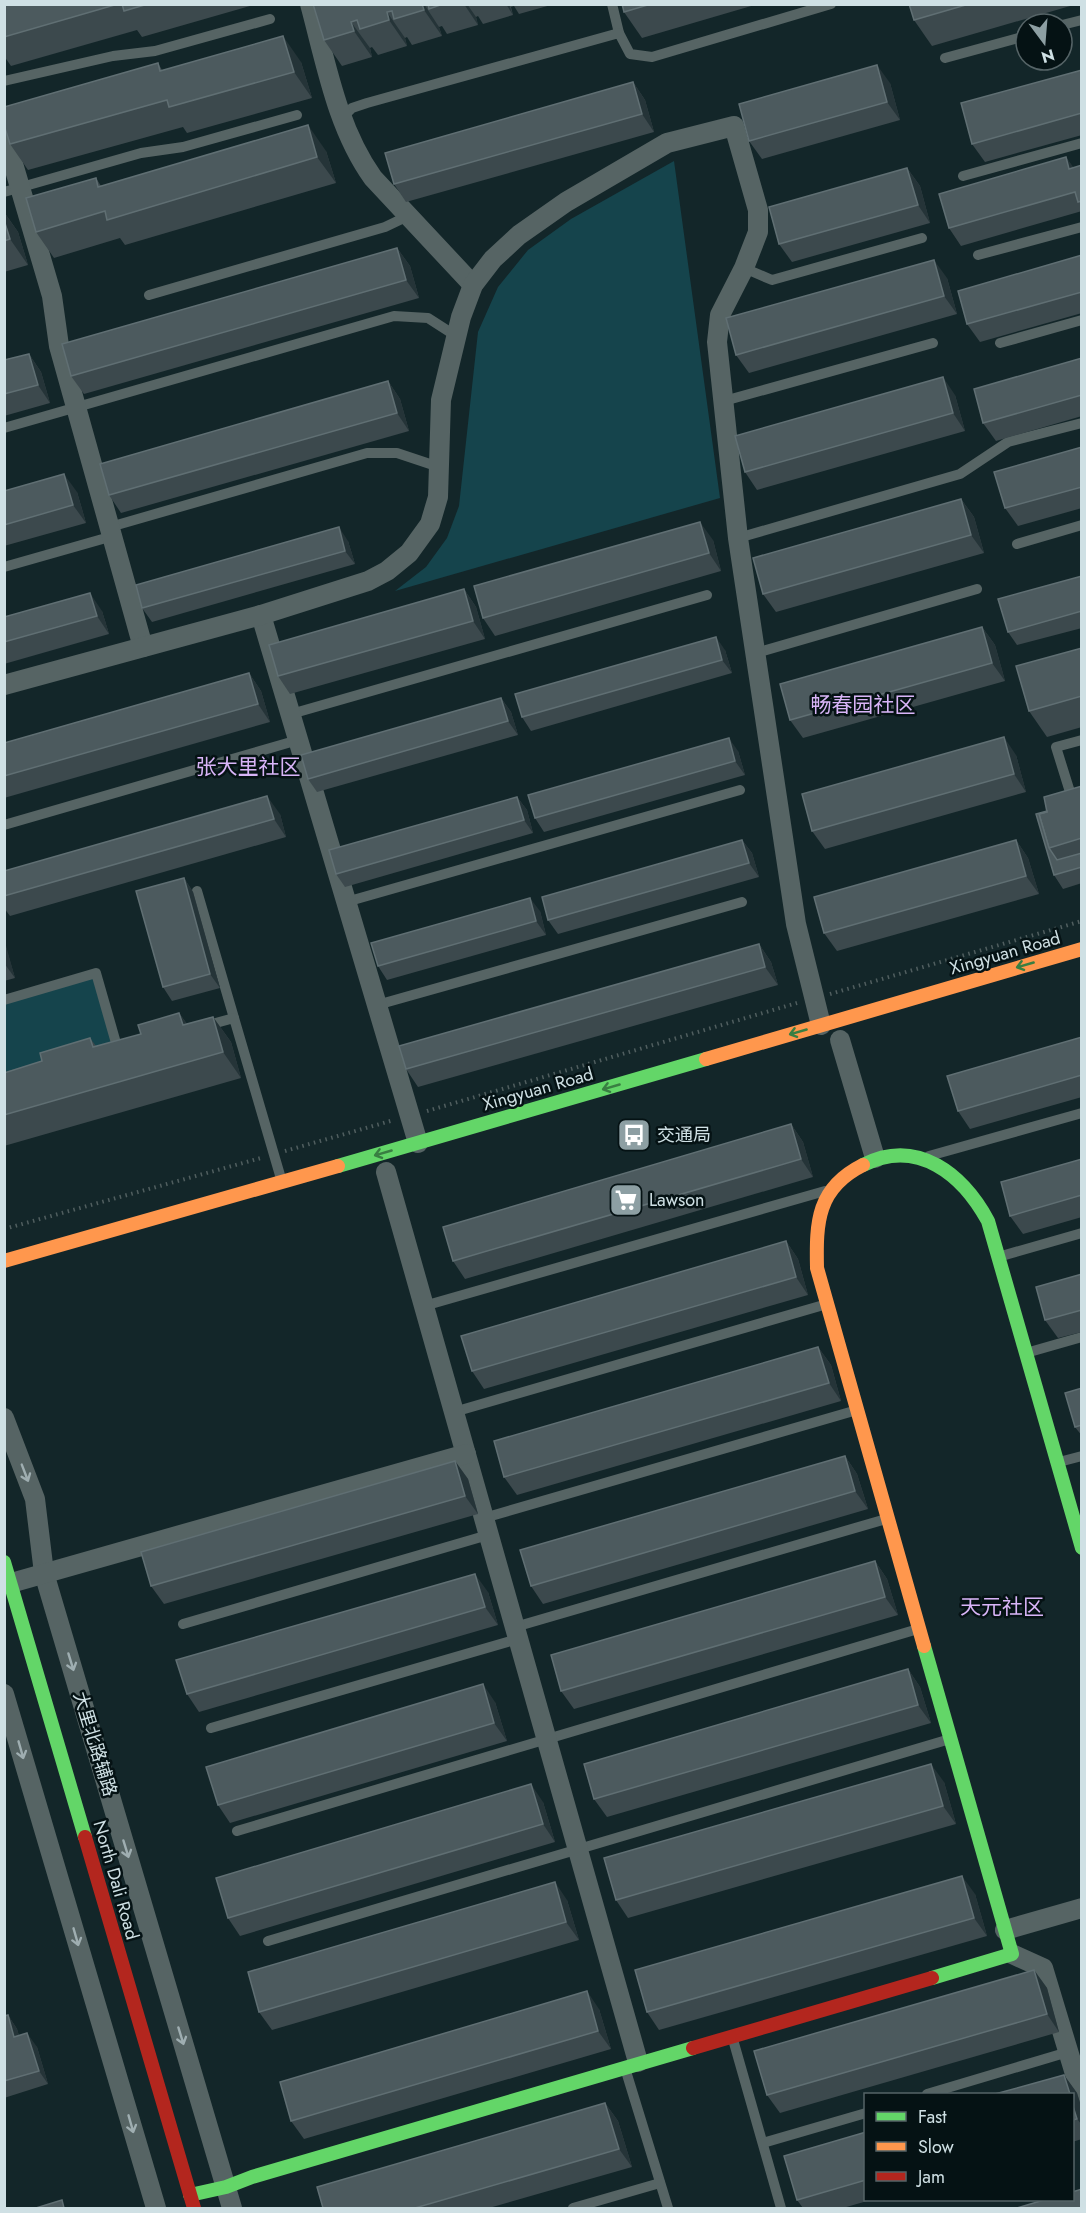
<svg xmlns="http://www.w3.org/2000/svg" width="1086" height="2213" viewBox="0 0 1086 2213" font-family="Jost,'Noto Sans SC',sans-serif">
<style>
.green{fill:#15444c}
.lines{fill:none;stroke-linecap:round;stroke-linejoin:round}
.path{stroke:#505e5f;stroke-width:4;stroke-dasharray:1.5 4.5;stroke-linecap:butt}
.lane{stroke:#566464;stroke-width:10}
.street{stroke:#566464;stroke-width:20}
.fast{stroke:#63d668;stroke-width:14}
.slow{stroke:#ff974d;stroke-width:14}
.jam{stroke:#b3261e;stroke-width:14}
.wall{fill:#3c494d}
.shaded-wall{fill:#253438}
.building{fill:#4c5a5e;stroke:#606f73;stroke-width:1.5}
.oneway{stroke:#397e42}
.oneway2{stroke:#9faeb1}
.labels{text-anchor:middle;stroke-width:5;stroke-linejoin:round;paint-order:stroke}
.street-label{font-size:18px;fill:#cfe0e4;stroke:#051214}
.poi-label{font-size:18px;fill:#cfe0e4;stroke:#051214;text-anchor:start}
.quarter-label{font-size:21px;fill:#d8b4f7;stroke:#051214}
</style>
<rect width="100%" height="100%" fill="#132629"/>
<g class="green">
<path d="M674,161L720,498L395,591L426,567L447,538L459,506L478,332L498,287L528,250L571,219Z"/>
<path d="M93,978L113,1047L5,1079V1003Z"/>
</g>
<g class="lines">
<g class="path">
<path d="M830,994L1082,921"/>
<path d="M427,1111L797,1003"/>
<path d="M285,1151L394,1120"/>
<path d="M4,1229L261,1158"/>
</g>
<g class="lane">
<path d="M612,4L619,33"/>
<path d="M1062,25L1082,20"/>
<path d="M945,58L1026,36"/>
<path d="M4,81L113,56L155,51L270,19"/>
<path d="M342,118L352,108L367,103L619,33L630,54L652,57L831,4"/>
<path d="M963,176L1082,143"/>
<path d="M4,192L141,153L183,147L297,115"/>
<path d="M978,255L1082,227"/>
<path d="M744,268L772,280L922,238"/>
<path d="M149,295L385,227L408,216"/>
<path d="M1000,343L1082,320"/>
<path d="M724,401L933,343"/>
<path d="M4,428L394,316L428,318L456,336"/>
<path d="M110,527L367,453H397L439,467"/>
<path d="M738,538L960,474L1008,442L1082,423"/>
<path d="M1017,544L1082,525"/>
<path d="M4,567L113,536"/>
<path d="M756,653L977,589"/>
<path d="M291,714L707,595"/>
<path d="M1082,740L1056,747L1075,808L1082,806"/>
<path d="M4,825L298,740"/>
<path d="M197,891L234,1018"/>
<path d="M346,902L740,790"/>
<path d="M4,1000L96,973L118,1050L114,1051"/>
<path d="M377,1005L742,902"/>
<path d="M205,1026L234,1018L282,1182"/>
<path d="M929,1156L1082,1113"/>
<path d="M998,1257L1082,1233"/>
<path d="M424,1306L825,1191"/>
<path d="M1026,1353L1082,1337"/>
<path d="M454,1412L827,1304"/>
<path d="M1059,1462L1082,1456"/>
<path d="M484,1518L857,1410"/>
<path d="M183,1624L488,1535"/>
<path d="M515,1627L886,1519"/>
<path d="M211,1728L518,1639"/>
<path d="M237,1831L918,1629"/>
<path d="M268,1941L950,1739"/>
<path d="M732,2036L781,2208"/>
<path d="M625,2068L668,2208"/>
<path d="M927,2094L1068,2052"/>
<path d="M763,2143L866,2113"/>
<path d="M573,2208L660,2183"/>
</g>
<g class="street">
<path d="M310,4C326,63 337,128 373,178L473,285"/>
<path d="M4,133L52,296L59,346L143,647"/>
<path d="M261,615L418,1143"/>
<path d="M4,685L261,615L368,581L387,571L409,553L430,524L438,497L441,400L461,317L473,285L493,259L519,235L566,202L667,143L734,126L758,210V232L744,268L720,315L717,342L738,538L796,924L821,1025"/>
<path d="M840,1040L875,1158"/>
<path d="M386,1172L638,2062"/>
<path d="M4,1418L35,1499L44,1573L232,2208"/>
<path d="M11,1583L466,1454"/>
<path d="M4,1694L156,2208"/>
<path d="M1005,1930L1082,1908"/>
<path d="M1012,1954L1043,1968L1082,2097"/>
</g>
<g class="fast">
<path d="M863,1165C918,1137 963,1175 988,1221L1082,1548"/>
<path d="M338,1166L706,1059"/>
<path d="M4,1562L85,1837"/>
<path d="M924,1646L1012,1954L932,1978"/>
<path d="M190,2195L226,2187L252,2177L693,2048"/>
</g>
<g class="slow">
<path d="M706,1059L1082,949"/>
<path d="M863,1165C817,1188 816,1222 817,1268L924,1646"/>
<path d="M4,1261L338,1166"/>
</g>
<g class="jam">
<path d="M85,1837L194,2208"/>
<path d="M693,2048L932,1978"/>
</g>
</g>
<g class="wall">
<path d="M4,4H257L142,37L137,30L11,66L4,56Z"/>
<path d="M313,4L551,5L519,14L514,6L511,7L513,15L483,24L478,16L476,17L478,25L447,34L442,26L439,27L442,36L412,45L407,37L405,38L407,46L378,55L372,47L370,48L372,57L342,66L324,40Z"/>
<path d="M622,4H758L642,38L624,12Z"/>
<path d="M909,4H1077L932,46L914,20Z"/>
<path d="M301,62L312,98L187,133L183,127L28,170L10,144L158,63L162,70Z"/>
<path d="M1082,70V135L985,162L972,144Z"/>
<path d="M633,82L645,100L654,132L406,202L394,184Z"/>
<path d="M890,83L900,120L762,159L749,141Z"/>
<path d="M326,151L336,183L125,245L120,238L54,258L36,232L96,178L101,186Z"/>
<path d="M1066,157L1073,168L1082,165V211L961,246L949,228Z"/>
<path d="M907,168L920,186L930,223L792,262L779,244Z"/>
<path d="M4,212L18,232L28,265L4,272Z"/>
<path d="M397,248L410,266L419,298L84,394L71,376Z"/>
<path d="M1082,255V313L980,342L967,324Z"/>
<path d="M947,278L957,314L749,373L736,355Z"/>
<path d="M29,354L41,372L50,403L4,416V360Z"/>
<path d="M1082,358V416L996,441L983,423Z"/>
<path d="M388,381L400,399L409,431L121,513L109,495Z"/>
<path d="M955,395L965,431L757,490L745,472Z"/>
<path d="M1082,447V508L1018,526L1005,508Z"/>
<path d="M4,491L77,492L86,523L4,546Z"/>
<path d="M961,499L974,517L984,553L776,612L763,594Z"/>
<path d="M713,540L721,571L495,636L483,618Z"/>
<path d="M348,541L355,564L152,622L142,608Z"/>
<path d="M1082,576V628L1017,645L1008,632Z"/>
<path d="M464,589L476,607L485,639L290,694L278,676Z"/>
<path d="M102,611L109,634L4,664V617Z"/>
<path d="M982,627L995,645L1005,681L803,738L790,720Z"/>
<path d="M1082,648V727L1047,737L1029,711Z"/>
<path d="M725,650L732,673L531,731L522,717Z"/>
<path d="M249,673L261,691L270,722L4,798V743Z"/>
<path d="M501,698L511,712L518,735L317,792L308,779Z"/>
<path d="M738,751L745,775L544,832L535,818Z"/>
<path d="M1016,755L1026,792L825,849L812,831Z"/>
<path d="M1082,786V883L1063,889L1054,875L1036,814L1047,811Z"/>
<path d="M517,797L527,810L533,833L345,887L336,874Z"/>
<path d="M280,814L286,837L10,916L4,908V871Z"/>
<path d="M742,840L752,853L759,877L558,934L548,920Z"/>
<path d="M1016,840L1028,858L1039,894L837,951L824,933Z"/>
<path d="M184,878L193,892L220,988L172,1001L163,987Z"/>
<path d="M540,911L546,935L387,980L378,966Z"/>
<path d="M4,941L15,978L4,981Z"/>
<path d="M759,944L771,962L778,985L418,1087L406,1069Z"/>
<path d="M179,1013L187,1024L213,1017L231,1042L241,1078L4,1146V1071L5,1072L42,1061L90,1038L96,1046L141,1034Z"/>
<path d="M1082,1037V1097L970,1129L958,1111Z"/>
<path d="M791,1124L803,1142L813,1177L465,1279L453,1261Z"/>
<path d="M1082,1159V1217L1023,1234L1010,1216Z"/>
<path d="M786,1241L798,1259L808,1295L484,1389L472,1371Z"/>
<path d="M1082,1274V1332L1058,1338L1045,1320Z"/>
<path d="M818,1347L831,1365L841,1401L517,1495L504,1477Z"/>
<path d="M1082,1388V1436L1075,1427Z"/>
<path d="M845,1456L857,1474L868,1509L543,1604L531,1586Z"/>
<path d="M455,1461L468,1479L478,1514L164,1604L151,1586Z"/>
<path d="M875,1561L887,1579L898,1615L574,1709L561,1691Z"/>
<path d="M488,1592L498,1625L199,1712L187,1694Z"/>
<path d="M908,1669L920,1687L931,1723L607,1817L594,1799Z"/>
<path d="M495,1702L507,1741L230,1823L218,1805Z"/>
<path d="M944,1782L956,1824L628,1918L616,1900Z"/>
<path d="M543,1802L555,1842L240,1936L228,1918Z"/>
<path d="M975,1894L987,1936L659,2030L647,2012Z"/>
<path d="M567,1900L579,1940L272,2030L259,2012Z"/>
<path d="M1034,1970L1047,1988L1059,2032L780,2113L767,2095Z"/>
<path d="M599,2009L611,2049L304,2139L291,2121Z"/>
<path d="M8,2015L17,2029L19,2036L37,2047L48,2084L4,2098V2016Z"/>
<path d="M1064,2075L1077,2093L1082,2109V2139L1072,2142V2094Z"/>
<path d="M605,2103L618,2121L632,2167L489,2208H323Z"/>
<path d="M866,2132V2199H874L843,2208H803L797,2200Z"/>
</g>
<g class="shaded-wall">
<path d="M422,4H424L439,27L442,36L424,10Z"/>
<path d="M464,4H467L476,17L478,25Z"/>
<path d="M506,4H509L513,15Z"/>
<path d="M387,12L405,38L407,46L389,20Z"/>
<path d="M351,22L370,48L372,57L354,31Z"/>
<path d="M283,36L301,62L312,98L294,72Z"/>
<path d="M877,65L890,83L900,120L887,102Z"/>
<path d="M633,82L645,100L654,132L642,114Z"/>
<path d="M308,125L326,151L336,183L317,157Z"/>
<path d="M1066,157L1079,175L1069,169Z"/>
<path d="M907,168L920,186L930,223L918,205Z"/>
<path d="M4,212L18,232L28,265L10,239L4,220Z"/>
<path d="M397,248L410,266L419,298L406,280Z"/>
<path d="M934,260L947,278L957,314L944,296Z"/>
<path d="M29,354L41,372L50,403L38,385Z"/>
<path d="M943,377L955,395L965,431L953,413Z"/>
<path d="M388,381L400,399L409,431L397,413Z"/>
<path d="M64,474L77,492L86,523L73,505Z"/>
<path d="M961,499L974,517L984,553L971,535Z"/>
<path d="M700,522L713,540L721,571L709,553Z"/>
<path d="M339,527L348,541L355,564L345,551Z"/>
<path d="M464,589L476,607L485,639L473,621Z"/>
<path d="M90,593L102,611L109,634L97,616Z"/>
<path d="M982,627L995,645L1005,681L992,663Z"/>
<path d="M716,637L725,650L732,673L722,660Z"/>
<path d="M249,673L261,691L270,722L258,704Z"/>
<path d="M501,698L511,712L518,735L508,721Z"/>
<path d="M1004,737L1016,755L1026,792L1014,774Z"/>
<path d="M729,738L738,751L745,775L735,761Z"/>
<path d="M267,796L280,814L286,837L274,819Z"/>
<path d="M517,797L527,810L533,833L524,820Z"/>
<path d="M742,840L752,853L759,877L749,863Z"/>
<path d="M1016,840L1028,858L1039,894L1026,876Z"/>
<path d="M184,878L193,892L220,988L210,974Z"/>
<path d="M530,898L540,911L546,935L536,921Z"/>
<path d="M4,941L5,942L15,978L4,963Z"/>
<path d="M759,944L771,962L778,985L765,967Z"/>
<path d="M179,1013L197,1038L183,1025Z"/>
<path d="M213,1017L231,1042L241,1078L223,1052Z"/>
<path d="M791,1124L803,1142L813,1177L801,1159Z"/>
<path d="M786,1241L798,1259L808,1295L796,1277Z"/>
<path d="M818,1347L831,1365L841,1401L829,1383Z"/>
<path d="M845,1456L857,1474L868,1509L855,1491Z"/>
<path d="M455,1461L468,1479L478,1514L465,1496Z"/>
<path d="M875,1561L887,1579L898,1615L885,1597Z"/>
<path d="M475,1574L488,1592L498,1625L485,1607Z"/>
<path d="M908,1669L920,1687L931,1723L918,1705Z"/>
<path d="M483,1684L495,1702L507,1741L494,1723Z"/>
<path d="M931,1764L944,1782L956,1824L943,1806Z"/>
<path d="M531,1784L543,1802L555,1842L543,1824Z"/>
<path d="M962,1876L975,1894L987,1936L974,1918Z"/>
<path d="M555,1882L567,1900L579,1940L566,1922Z"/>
<path d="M1034,1970L1047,1988L1059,2032L1047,2014Z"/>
<path d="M587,1991L599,2009L611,2049L598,2031Z"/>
<path d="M8,2015L17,2029L24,2051L14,2037Z"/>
<path d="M27,2033L37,2047L48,2084L39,2071Z"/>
<path d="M1064,2075L1077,2093L1082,2109V2125L1077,2119L1072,2103V2094H1070Z"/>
<path d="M605,2103L618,2121L632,2167L619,2149Z"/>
</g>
<g class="building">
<path d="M4,4H118L4,37Z"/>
<path d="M122,4H148L124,11Z"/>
<path d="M313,4H422L424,10L394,19L392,11L387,12L389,20L360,29L357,20L351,22L354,31L324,40Z"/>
<path d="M428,4H443L429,9Z"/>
<path d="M622,4H651L624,12Z"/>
<path d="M909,4H969L914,20Z"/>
<path d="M283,36L294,72L169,107L167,100L10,144L4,125V107L158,63L160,71Z"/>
<path d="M877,65L887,102L749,141L739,104Z"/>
<path d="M1082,70V113L972,144L961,103Z"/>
<path d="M633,82L642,114L394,184L385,153Z"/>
<path d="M308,125L317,157L107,220L105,211L36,232L26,198L96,178L98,187Z"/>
<path d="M1066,157L1069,169L1082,165V201L1078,202L1075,192L949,228L939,194Z"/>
<path d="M907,168L918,205L779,244L769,207Z"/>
<path d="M4,220L10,239L4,241Z"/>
<path d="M397,248L406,280L71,376L62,344Z"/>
<path d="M1082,255V292L967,324L958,291Z"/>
<path d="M934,260L944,296L736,355L726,318Z"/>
<path d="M29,354L38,385L4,394V360Z"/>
<path d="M1082,358V395L983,423L974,389Z"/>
<path d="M943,377L953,413L745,472L735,436Z"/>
<path d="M388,381L397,413L109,495L100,464Z"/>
<path d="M1082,447V487L1005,508L994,472Z"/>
<path d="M64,474L73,505L4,525V491Z"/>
<path d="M961,499L971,535L763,594L753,558Z"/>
<path d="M700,522L709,553L483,618L474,586Z"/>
<path d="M339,527L345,551L142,608L136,585Z"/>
<path d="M1082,576V611L1008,632L998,599Z"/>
<path d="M464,589L473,621L278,676L269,645Z"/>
<path d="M90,593L97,616L4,642V617Z"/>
<path d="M982,627L992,663L790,720L780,684Z"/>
<path d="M716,637L722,660L522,717L515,694Z"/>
<path d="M1082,648V696L1029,711L1016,666Z"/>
<path d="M249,673L258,704L4,776V743Z"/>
<path d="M501,698L508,721L308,779L301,755Z"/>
<path d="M1004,737L1014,774L812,831L802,794Z"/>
<path d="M729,738L735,761L535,818L528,795Z"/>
<path d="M1082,786V838L1049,848L1039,814L1047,812L1044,797Z"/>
<path d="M267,796L274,819L4,896V871Z"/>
<path d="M517,797L524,820L336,874L329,850Z"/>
<path d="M1047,811V812L1039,814L1049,848L1057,860L1082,853V867L1054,875L1036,814Z"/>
<path d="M742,840L749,863L548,920L542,897Z"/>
<path d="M1016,840L1026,876L824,933L814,897Z"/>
<path d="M184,878L210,974L163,987L136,891Z"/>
<path d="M530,898L536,921L378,966L371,943Z"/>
<path d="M759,944L765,967L406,1069L399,1046Z"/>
<path d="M179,1013L183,1025L213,1017L223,1052L4,1115V1073L42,1061L40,1053L90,1038L93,1047L141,1034L138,1025Z"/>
<path d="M1082,1037V1075L958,1111L947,1076Z"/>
<path d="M791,1124L801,1159L453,1261L443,1227Z"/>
<path d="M1082,1159V1195L1010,1216L1001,1182Z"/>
<path d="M786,1241L796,1277L472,1371L461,1336Z"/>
<path d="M1082,1274V1310L1045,1320L1036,1287Z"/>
<path d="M818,1347L829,1383L504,1477L494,1441Z"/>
<path d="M1082,1388V1425L1075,1427L1065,1393Z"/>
<path d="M845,1456L855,1491L531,1586L520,1550Z"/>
<path d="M455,1461L465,1496L151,1586L141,1552Z"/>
<path d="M875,1561L885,1597L561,1691L551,1655Z"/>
<path d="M475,1574L485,1607L187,1694L176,1660Z"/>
<path d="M908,1669L918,1705L594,1799L584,1764Z"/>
<path d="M483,1684L494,1723L218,1805L206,1767Z"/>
<path d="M931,1764L943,1806L616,1900L604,1858Z"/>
<path d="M531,1784L543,1824L228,1918L216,1878Z"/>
<path d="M962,1876L974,1918L647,2012L635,1970Z"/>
<path d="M555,1882L566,1922L259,2012L248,1972Z"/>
<path d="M1034,1970L1047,2014L767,2095L754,2051Z"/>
<path d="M587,1991L598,2031L291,2121L280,2082Z"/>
<path d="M8,2015L14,2037L27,2033L39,2071L4,2081V2016Z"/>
<path d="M1064,2075L1070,2094H995Z"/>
<path d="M605,2103L619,2149L415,2208H323L317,2187Z"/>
<path d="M1072,2103L1077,2119L1072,2120Z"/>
<path d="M866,2132V2180L797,2200L784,2156Z"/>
<path d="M1082,2189V2208H1017L1047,2199H1072V2192Z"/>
<path d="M62,2200L64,2208H36Z"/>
</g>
<defs><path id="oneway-shaft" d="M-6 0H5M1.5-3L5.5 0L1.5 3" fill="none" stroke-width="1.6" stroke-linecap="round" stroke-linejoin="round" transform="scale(1.5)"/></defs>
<g class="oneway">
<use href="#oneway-shaft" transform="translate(1025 965) rotate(164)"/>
<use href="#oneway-shaft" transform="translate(798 1032) rotate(164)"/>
<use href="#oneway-shaft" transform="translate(611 1087) rotate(164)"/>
<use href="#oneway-shaft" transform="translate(383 1153) rotate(164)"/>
</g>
<g class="oneway2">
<use href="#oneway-shaft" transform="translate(25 1473) rotate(69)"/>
<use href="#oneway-shaft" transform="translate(71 1662) rotate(73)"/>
<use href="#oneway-shaft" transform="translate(21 1750) rotate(74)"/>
<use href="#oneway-shaft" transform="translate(126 1849) rotate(73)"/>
<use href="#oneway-shaft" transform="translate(76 1937) rotate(74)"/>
<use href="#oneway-shaft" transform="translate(181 2036) rotate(73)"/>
<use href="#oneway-shaft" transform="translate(131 2124) rotate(74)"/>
</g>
<defs>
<symbol id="bus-square" viewBox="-11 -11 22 22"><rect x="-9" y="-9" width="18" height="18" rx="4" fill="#8d9fa3" stroke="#051214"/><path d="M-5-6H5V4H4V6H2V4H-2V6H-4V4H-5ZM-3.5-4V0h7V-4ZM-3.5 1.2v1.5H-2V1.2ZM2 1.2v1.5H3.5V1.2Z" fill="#fff"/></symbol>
<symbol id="supermarket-square" viewBox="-11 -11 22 22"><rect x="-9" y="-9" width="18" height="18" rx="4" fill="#8d9fa3" stroke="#051214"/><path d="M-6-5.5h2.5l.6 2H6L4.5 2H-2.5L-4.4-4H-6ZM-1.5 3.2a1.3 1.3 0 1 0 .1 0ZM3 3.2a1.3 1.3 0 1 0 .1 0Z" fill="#fff"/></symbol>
</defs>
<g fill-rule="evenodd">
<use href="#bus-square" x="615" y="1116" width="38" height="38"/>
<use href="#supermarket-square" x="607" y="1181" width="38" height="38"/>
</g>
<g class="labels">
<g class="street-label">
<text transform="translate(1005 953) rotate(-16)" y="6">Xingyuan Road</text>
<text transform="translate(538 1089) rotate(-16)" y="6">Xingyuan Road</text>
<text transform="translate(95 1744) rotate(73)" y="6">大里北路辅路</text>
<text transform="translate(116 1880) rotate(74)" y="6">North Dali Road</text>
</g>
<g class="poi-label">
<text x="657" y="1141">交通局</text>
<text x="649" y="1206">Lawson</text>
</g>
<g class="quarter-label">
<text x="863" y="712">畅春园社区</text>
<text x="248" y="774">张大里社区</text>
<text x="1002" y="1614">天元社区</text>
</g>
</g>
<rect width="1086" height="2213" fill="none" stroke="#cfe0e4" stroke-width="12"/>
<rect x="864" y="2093" width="210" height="108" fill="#051214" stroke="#566467" stroke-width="1.5"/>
<rect x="876" y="2112" width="30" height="9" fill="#63d668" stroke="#566467" stroke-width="1.5"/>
<text x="918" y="2123" font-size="18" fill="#cfe0e4">Fast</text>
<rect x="876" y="2142" width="30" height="9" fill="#ff974d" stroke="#566467" stroke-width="1.5"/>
<text x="918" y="2153" font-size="18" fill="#cfe0e4">Slow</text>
<rect x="876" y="2172" width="30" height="9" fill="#b3261e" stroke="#566467" stroke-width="1.5"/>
<text x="918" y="2183" font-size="18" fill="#cfe0e4">Jam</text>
<g transform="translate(1044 42) rotate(164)"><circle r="28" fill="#051214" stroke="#566467" stroke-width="1.5"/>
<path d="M0-4.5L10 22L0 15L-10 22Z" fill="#8d9fa3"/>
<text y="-9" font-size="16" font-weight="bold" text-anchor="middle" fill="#cfe0e4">N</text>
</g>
</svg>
